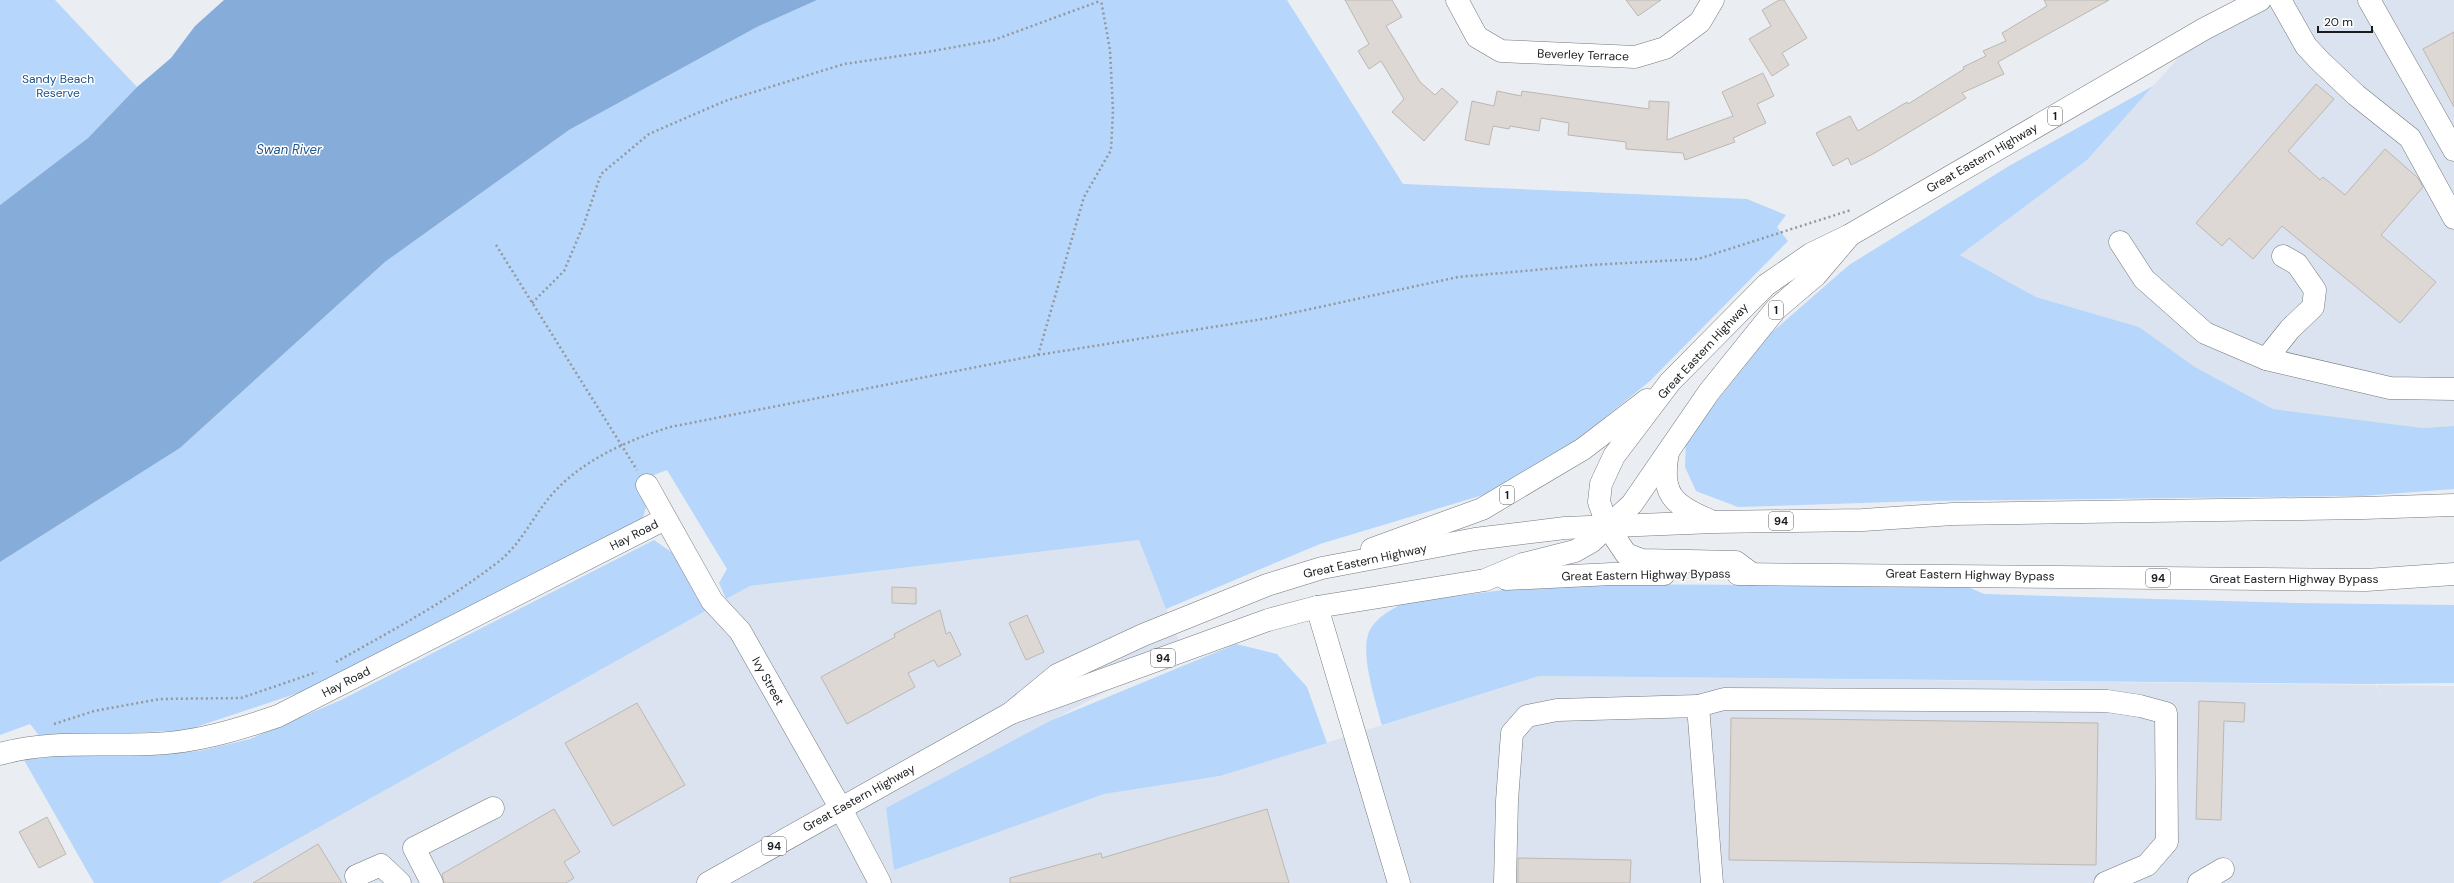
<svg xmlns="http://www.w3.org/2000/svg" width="2454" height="883" viewBox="0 0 2454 883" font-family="'DM Sans',sans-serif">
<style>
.built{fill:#dae3ef}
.green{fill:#b6d6fb}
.water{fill:#86acda}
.building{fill:#ddd8d3;stroke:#bcb7b3}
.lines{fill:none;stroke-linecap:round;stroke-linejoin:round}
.minor-casing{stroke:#75797d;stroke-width:23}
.highway-casing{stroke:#75797d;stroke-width:23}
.path{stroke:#94979b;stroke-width:2.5;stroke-dasharray:2 3;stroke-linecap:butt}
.minor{stroke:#fff;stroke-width:22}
.highway{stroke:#fff;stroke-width:22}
.labels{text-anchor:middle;stroke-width:3;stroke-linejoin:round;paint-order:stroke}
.shield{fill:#fff;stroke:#5e5f60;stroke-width:1}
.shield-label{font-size:11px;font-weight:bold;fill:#191b1c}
.street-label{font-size:12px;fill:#191b1c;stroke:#fff}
.park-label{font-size:12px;fill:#1b5189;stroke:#fff}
.water-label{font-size:13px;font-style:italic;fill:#20558d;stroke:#fff}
</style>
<rect width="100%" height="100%" fill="#eaeef3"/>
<g class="built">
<path d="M2260,0H2454V426L2423,428L2273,409L2195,367L2139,327L2036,297L1960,255L2087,160L2204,29Z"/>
<path d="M1139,540L1183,651L886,808L894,870L1104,794L1220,776L1539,676L2376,685L2381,695L2377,685L2454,686V883H219L750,586Z"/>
</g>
<g class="green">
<path d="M0,0H55L137,87L88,138L0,205Z"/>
<path d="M817,0H1287L1403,184L1747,199L1786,215L1777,227L1788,241L1650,381L1571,445L1483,495L1320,544L1166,609L1139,540L750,586L726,599L719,583L727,569L667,470L638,481L647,503L643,518L313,688L187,730L41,738L30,724L0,735V562L180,448L385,262L569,130L757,27Z"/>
<path d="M2153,86L2087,160L1960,255L2036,297L2139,327L2195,367L2273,409L2423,428L2454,426V489L2362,496L1922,501L1738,507L1696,491L1685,467L1686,440L1771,333L1849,265L2009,166Z"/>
<path d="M654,540L681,559L709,609L219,883H94L24,760L55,753L129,756L199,751L250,739L341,700Z"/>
<path d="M1548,584L1966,586L1984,594L2295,603L2454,605V683L2369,684L1539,676L1382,725C1376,703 1361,657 1368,635C1373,619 1390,610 1404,603Z"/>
<path d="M1236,644L1277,654L1307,687L1327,743L1220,776L1104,794L894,870L886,808L1052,720Z"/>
</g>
<path class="water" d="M224,0H817L757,27L569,130L385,262L180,448L0,562V205L88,138L137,87L171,58L195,26Z"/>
<g class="building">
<path d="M1345,0H1392L1402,17L1386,26L1420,82L1435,95L1442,88L1458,102L1424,141L1392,112L1404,99L1381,61L1369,69L1358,51L1369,44Z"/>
<path d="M1626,0H1661L1638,16Z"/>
<path d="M1779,0H1784L1807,38L1782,53L1789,65L1772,76L1749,39L1771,26L1762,10Z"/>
<path d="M2044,0H2109L1998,62L2004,74L1962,93L1966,98L1873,154L1851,165L1848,158L1833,166L1816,133L1850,116L1858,131L1907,102L1908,104L1964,69L1963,67L1986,56L1983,51L2006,41L2002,33L2047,6Z"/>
<path d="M2454,32V107L2423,49Z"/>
<path d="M1763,73L1774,96L1757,104L1766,123L1733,138L1735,142L1685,160L1683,153L1626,149V142L1568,135L1569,123L1541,118L1539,131L1510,126L1509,129L1493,126L1489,145L1465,140L1472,101L1494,106L1497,91L1521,96L1522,91L1649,109V101L1669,102L1667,140L1733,116L1722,92Z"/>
<path d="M2316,84L2334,99L2288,151L2320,180L2323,177L2345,195L2385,149L2418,178L2423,187L2381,235L2436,282L2400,323L2282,226L2253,259L2229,238L2222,246L2196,223Z"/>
<path d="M892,587L916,588V604L892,603Z"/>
<path d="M940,610L946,634L950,632L961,655L938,667L934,660L908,673L915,687L847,724L821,677L895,637L894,634Z"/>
<path d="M1027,615L1044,652L1026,660L1009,623Z"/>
<path d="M2199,701L2245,703L2244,722L2224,721L2221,820L2196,819Z"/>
<path d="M637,703L685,785L613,826L565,743Z"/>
<path d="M1731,718L2098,723L2096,865L1729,860Z"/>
<path d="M554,809L580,852L564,862L574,878L566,883H444L442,874Z"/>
<path d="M1267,809L1289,883H1010V878L1101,853L1102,858Z"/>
<path d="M47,817L66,854L39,868L19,832Z"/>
<path d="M318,844L342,883H253Z"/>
<path d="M1518,858L1631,860L1630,883H1518Z"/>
</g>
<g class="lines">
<defs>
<g id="minor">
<path d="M1457,0L1477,37L1501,51L1635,57L1665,48L1700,22L1713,0"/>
<path d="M2280,0L2306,46L2319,60L2356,95L2410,138L2454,218"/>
<path d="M2369,0L2454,150"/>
<path d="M2120,242L2144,279L2205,333L2266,359L2390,388L2454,389"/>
<path d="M2266,359L2290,329L2313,307L2315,290L2297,264L2283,256"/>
<path d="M647,485L712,601L740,631L841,809L880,883"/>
<path d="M1317,607L1399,883"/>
<path d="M1698,706L1724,699L2107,701L2140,706L2166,713L2167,842L2147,865L2105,883"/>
<path d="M0,754C48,740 101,746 151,744C194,743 237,730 278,716L665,519"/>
<path d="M356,876L381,865L400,883"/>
<path d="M432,883L414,848L493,808"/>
<path d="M1505,883L1507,801L1512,733L1527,716L1557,710L1698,706L1712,883"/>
<path d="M2199,883L2223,869"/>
</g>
<g id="highway">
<path d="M1668,452C1660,494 1673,505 1709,520"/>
<path d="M1372,549L1482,509L1583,449L1647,400"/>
<path d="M1738,574L2366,580L2454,574"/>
<path d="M1752,574L1736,562L1642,560L1626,554L1608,527L1599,502L1601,484L1614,456L1670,382L1766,285L1811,254L1850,235L2204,29L2260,0"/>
<path d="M1506,579L1612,574H1664"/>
<path d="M1011,713L1057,675L1143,635L1267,585L1322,568L1475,539L1565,528L1714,522L1863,520L1953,514L2364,508L2454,505"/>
<path d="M708,883L1011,713L1268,620L1317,607L1485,580L1523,564L1575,551L1591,542L1632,504L1709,392L1776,309L1816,275L1850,235"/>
</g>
</defs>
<use href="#minor" class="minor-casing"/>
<use href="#highway" class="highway-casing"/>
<g class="path">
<path d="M496,245L637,470"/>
<path d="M532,303L564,271L584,224L601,174L649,134L725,101L844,64L927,52L994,40L1100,1"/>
<path d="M1038,355L1084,197L1111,150L1113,110L1110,50L1101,0"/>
<path d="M336,662C391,631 448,601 498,562C523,543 535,511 557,489C587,458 629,440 670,427L1038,355L1269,318L1458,277L1590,265L1698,259L1851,210"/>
<path d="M54,724L94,711L160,699L241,698L317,672"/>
</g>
<use href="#minor" class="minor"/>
<use href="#highway" class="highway"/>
</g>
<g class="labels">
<g class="shield">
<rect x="2048" y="107" width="14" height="18" rx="3"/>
<rect x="1769" y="301" width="14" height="18" rx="3"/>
<rect x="1500" y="486" width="14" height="18" rx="3"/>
<rect x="1769" y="512" width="24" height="18" rx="3"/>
<rect x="2146" y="569" width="24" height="18" rx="3"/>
<rect x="1151" y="649" width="24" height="18" rx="3"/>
<rect x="762" y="837" width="24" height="18" rx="3"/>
</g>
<g class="shield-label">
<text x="2055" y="120">1</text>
<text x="1776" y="314">1</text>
<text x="1507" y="499">1</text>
<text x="1781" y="525">94</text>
<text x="2158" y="582">94</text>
<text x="1163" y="662">94</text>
<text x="774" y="850">94</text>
</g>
<g class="street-label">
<text transform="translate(1583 55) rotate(2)" y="4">Beverley Terrace</text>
<text transform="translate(1982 158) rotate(-30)" y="4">Great Eastern Highway</text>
<text transform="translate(1703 351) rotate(-47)" y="4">Great Eastern Highway</text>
<text transform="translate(634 535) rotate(-27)" y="4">Hay Road</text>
<text transform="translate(1365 561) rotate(-12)" y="4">Great Eastern Highway</text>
<text transform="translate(1646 575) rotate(-1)" y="4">Great Eastern Highway Bypass</text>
<text transform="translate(1970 575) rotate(1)" y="4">Great Eastern Highway Bypass</text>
<text x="2294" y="583">Great Eastern Highway Bypass</text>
<text transform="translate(768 681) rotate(61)" y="4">Ivy Street</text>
<text transform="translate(346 682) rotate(-27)" y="4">Hay Road</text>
<text transform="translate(859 798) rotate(-29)" y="4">Great Eastern Highway</text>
</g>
<g class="park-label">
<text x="58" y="83">Sandy Beach<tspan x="58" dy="14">Reserve</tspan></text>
</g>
<g class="water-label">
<text x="289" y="154">Swan River</text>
</g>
</g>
<path d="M2318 26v6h54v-6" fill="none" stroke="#191b1c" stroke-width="2"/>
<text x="2324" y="26" font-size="12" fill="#191b1c" stroke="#ffffff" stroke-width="3" paint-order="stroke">20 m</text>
</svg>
